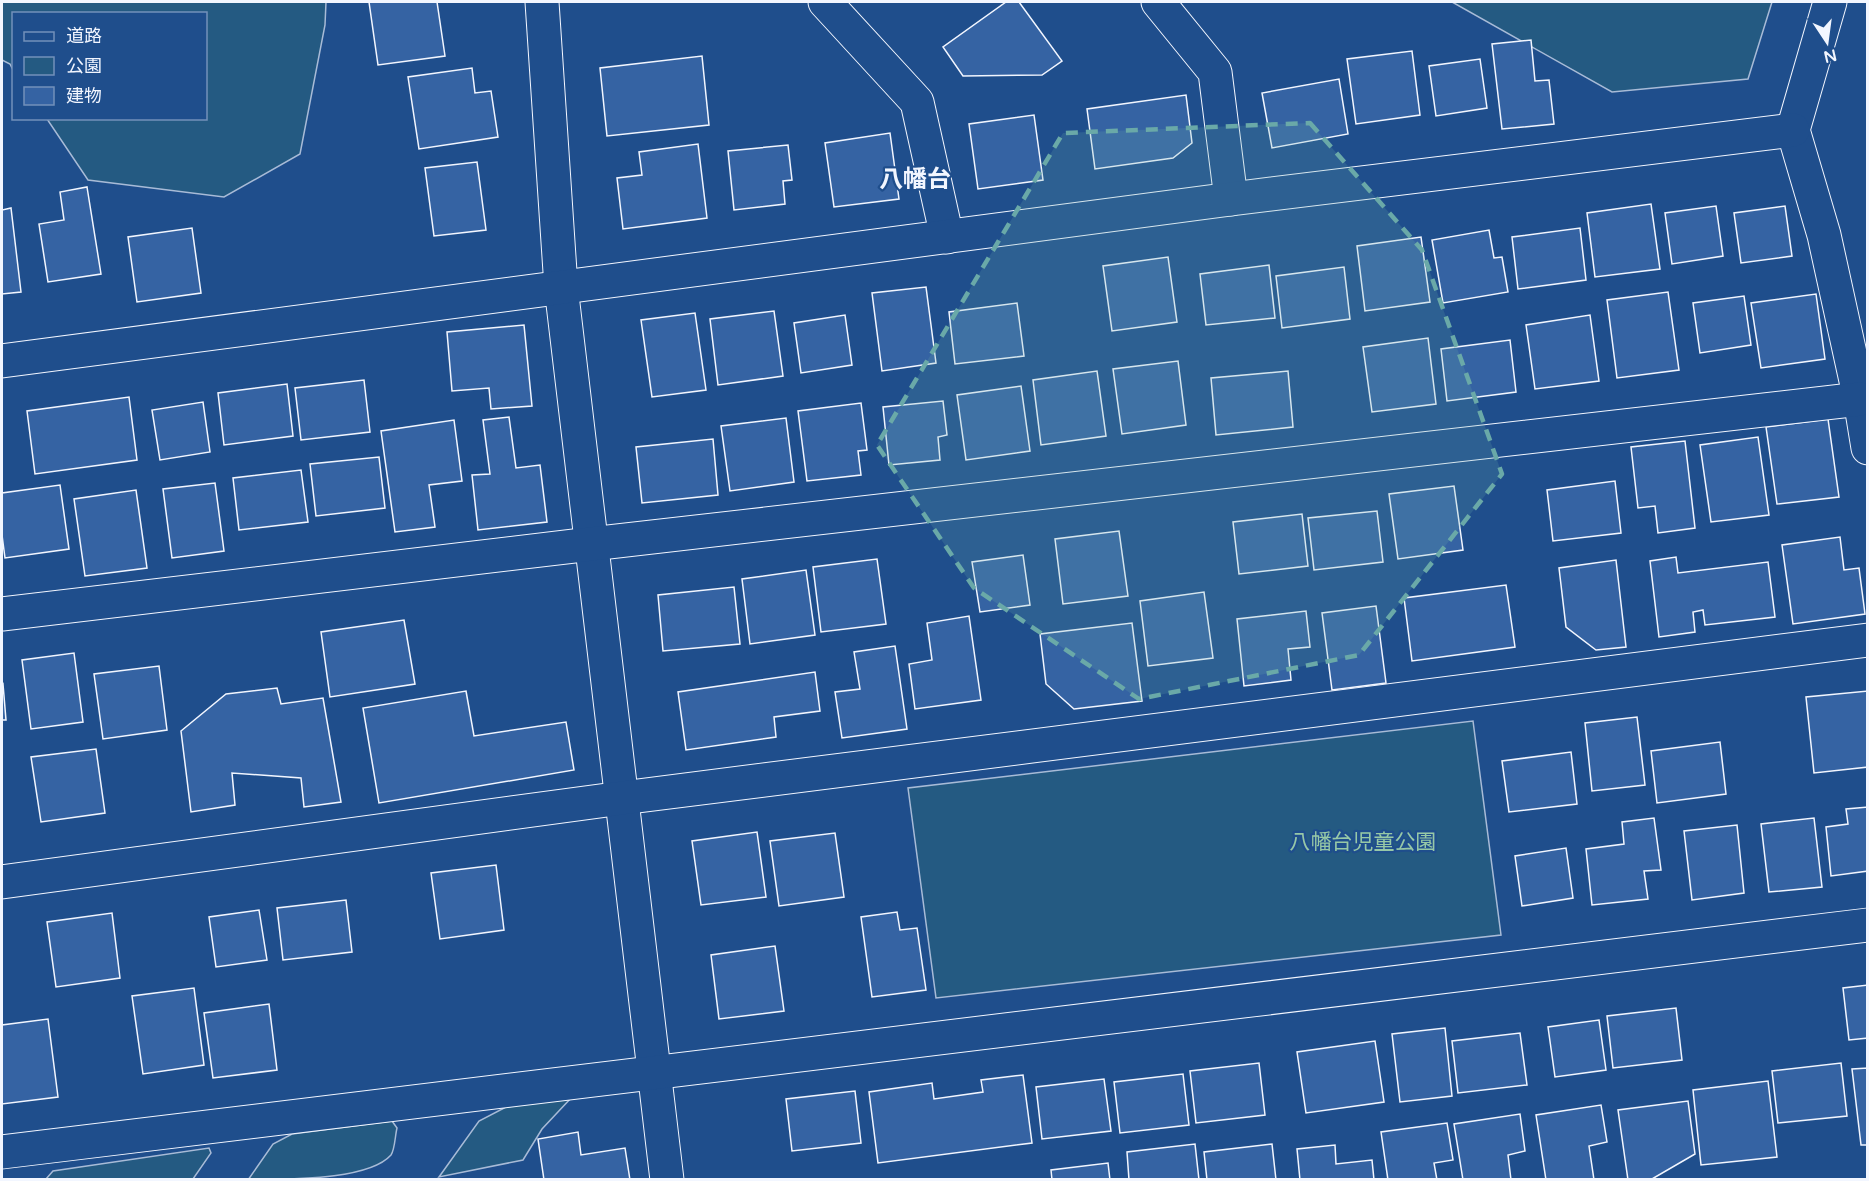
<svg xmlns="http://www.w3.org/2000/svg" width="1869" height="1181" viewBox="0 0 1869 1181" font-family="'Varela Round','Noto Sans JP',sans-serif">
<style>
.green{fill:#245a82;stroke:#a8bbd7;stroke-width:1.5}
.building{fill:#3563a3;stroke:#f2f6ff;stroke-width:1.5}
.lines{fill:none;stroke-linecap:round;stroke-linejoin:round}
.street-casing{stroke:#f2f6ff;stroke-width:35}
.street{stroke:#1f4e8c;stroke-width:33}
.marked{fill:#6aa9a8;fill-opacity:0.2;stroke:#6aa9a8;stroke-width:4.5;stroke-dasharray:12 8;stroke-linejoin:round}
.labels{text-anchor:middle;stroke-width:4.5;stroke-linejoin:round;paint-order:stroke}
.park-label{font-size:21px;fill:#97c8a6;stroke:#1f4e8c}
.quarter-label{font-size:24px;font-weight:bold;fill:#f2f6ff;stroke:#1f4e8c}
</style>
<rect width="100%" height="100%" fill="#1f4e8c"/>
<g class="green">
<path d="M2,2H326L325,25L300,154L224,197L88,180L47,119L206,118V14H14L13,70L10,64L2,60Z"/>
<path d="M1452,2H1772L1748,79L1612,92Z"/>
<path d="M1473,721L1501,935L936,998L908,788Z"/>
<path d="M572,1097L542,1129L523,1160L439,1177L479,1121L506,1107Z"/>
<path d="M392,1121L397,1128C395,1136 395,1149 391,1155C368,1181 284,1179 248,1180L273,1144L292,1134Z"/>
<path d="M209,1148L211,1153L193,1179H46L53,1171Z"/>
</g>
<g class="building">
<path d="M369,2H437L445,56L378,65Z"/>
<path d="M1006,2H1019L1062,61L1042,75L963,76L943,47Z"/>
<path d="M1531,40L1535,81L1549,80L1554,124L1502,129L1492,44Z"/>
<path d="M1412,51L1420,115L1356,124L1347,59Z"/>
<path d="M702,56L709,125L607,136L600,68Z"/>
<path d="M1480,59L1487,108L1436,116L1429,66Z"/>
<path d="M472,68L475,93L491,91L498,137L419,149L408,77Z"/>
<path d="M1339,79L1348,134L1272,148L1262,93Z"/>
<path d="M1186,95L1192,143L1173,158L1095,169L1087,109Z"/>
<path d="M1034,115L1043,180L978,189L969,124Z"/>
<path d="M890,133L899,199L834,207L825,143Z"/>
<path d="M698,144L707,218L623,229L617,178L642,175L639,152Z"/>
<path d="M788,145L792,180L783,181L785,204L734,210L728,151Z"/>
<path d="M477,162L486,230L434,236L425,168Z"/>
<path d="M87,187L101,274L48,282L39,224L64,220L60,192Z"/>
<path d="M1651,204L1660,269L1595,277L1587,213Z"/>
<path d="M1716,206L1723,256L1672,264L1665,213Z"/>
<path d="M1785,206L1792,256L1741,263L1734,213Z"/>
<path d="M11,208L21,292L2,294V210Z"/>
<path d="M192,228L201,293L137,302L128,237Z"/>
<path d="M1580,228L1586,280L1518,289L1512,237Z"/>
<path d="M1489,230L1494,258L1502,257L1508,292L1443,303L1432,240Z"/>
<path d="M1421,237L1430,302L1365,311L1357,246Z"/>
<path d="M1168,257L1177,322L1112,331L1103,266Z"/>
<path d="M1269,265L1275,318L1206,325L1200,274Z"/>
<path d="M1344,267L1350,319L1282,328L1276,276Z"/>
<path d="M926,287L936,363L882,371L872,293Z"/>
<path d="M1668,292L1679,370L1617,378L1607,300Z"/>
<path d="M1816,294L1825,359L1761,368L1751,303Z"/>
<path d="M1744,296L1751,345L1700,353L1693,303Z"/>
<path d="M1017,303L1024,356L955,364L949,312Z"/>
<path d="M774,311L783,376L718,385L710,319Z"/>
<path d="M695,313L706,390L652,397L641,320Z"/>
<path d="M845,315L852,365L801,373L794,323Z"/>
<path d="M1590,315L1599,381L1535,389L1526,325Z"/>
<path d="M524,325L532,406L491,409L489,388L452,391L447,332Z"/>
<path d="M1428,338L1436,404L1372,412L1363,347Z"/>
<path d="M1510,340L1516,392L1447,401L1441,349Z"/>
<path d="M1178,361L1186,425L1122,434L1113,369Z"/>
<path d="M1097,371L1106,436L1041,445L1033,380Z"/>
<path d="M1288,371L1293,427L1216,435L1211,378Z"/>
<path d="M364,380L370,432L301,440L295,388Z"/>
<path d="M287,384L293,436L224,445L218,393Z"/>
<path d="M1021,386L1030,451L966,460L957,395Z"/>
<path d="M129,397L137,460L35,474L27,411Z"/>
<path d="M943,401L947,435L938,437L940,460L889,465L883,407Z"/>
<path d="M203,402L210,452L160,460L152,410Z"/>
<path d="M861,403L867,450L858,451L861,475L807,481L798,411Z"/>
<path d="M509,417L516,468L540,465L547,522L478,530L472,475L490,474L483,420Z"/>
<path d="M786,418L794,482L730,491L721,426Z"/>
<path d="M1828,419L1839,497L1777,504L1766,427Z"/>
<path d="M454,420L462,481L429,485L435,527L395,532L381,431Z"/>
<path d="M1758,437L1769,515L1711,522L1700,445Z"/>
<path d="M713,439L718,495L642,503L636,447Z"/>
<path d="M1685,441L1695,528L1658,533L1655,506L1638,508L1631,447Z"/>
<path d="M379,457L385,508L316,516L310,464Z"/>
<path d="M301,470L308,522L239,530L233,478Z"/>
<path d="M1615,481L1621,533L1553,541L1547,490Z"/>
<path d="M215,483L224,551L172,558L163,489Z"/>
<path d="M60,485L69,549L5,558L2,535V493Z"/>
<path d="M1454,486L1463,550L1398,559L1389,494Z"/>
<path d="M136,490L147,568L85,576L74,499Z"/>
<path d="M1377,511L1383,562L1314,570L1308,518Z"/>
<path d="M1302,514L1308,566L1239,574L1233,522Z"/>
<path d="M1119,531L1128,596L1063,604L1055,539Z"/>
<path d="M1840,537L1844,570L1859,568L1865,614L1793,624L1782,545Z"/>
<path d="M1023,555L1030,605L980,612L972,562Z"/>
<path d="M1676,557L1678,573L1768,562L1775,617L1705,625L1703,610L1693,612L1695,632L1659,637L1650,561Z"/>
<path d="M877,559L886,624L821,632L813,567Z"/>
<path d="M1616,560L1626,647L1596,650L1566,627L1559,568Z"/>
<path d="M806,570L815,635L750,644L742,579Z"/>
<path d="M1506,585L1515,647L1412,661L1404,598Z"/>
<path d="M734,587L740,644L663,651L658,595Z"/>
<path d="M1204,592L1213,658L1148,666L1140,601Z"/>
<path d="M1376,606L1386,683L1332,690L1322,613Z"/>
<path d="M1306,611L1310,647L1288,649L1291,680L1244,686L1237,619Z"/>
<path d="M969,616L981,700L915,709L909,664L932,660L927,623Z"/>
<path d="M404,620L415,684L330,697L321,632Z"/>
<path d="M1132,623L1142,701L1074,709L1046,684L1040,634Z"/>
<path d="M895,646L907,729L842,738L835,692L860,689L854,652Z"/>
<path d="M74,653L83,722L31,729L22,660Z"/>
<path d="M159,666L167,730L103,739L94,674Z"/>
<path d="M815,672L820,711L774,717L776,737L686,750L678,692Z"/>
<path d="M3,684L6,720H2V685Z"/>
<path d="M277,688L281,704L323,698L341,802L304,807L301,778L232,773L235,805L191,812L181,731L226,694Z"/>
<path d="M466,691L474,736L566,722L574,770L379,803L363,708Z"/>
<path d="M1868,691V767L1814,773L1806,697Z"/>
<path d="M1637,717L1645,785L1592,791L1585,723Z"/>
<path d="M1720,742L1726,794L1657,803L1651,751Z"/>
<path d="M96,749L105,813L41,822L31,757Z"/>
<path d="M1571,752L1577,804L1509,812L1502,761Z"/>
<path d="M1868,807V871L1831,876L1826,827L1848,824L1846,809Z"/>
<path d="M1654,818L1661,870L1644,871L1648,899L1592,905L1586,849L1624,844L1622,822Z"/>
<path d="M1814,818L1822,887L1769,892L1761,824Z"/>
<path d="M1737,825L1744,893L1692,900L1684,831Z"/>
<path d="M757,832L766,897L701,905L692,841Z"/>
<path d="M835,833L844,897L779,906L770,841Z"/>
<path d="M1566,848L1573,898L1522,906L1515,856Z"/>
<path d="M496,865L504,930L440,939L431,873Z"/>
<path d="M346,900L352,952L283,960L277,908Z"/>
<path d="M259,910L267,960L216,967L209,917Z"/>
<path d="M897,912L900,930L917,928L926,990L872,997L861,917Z"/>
<path d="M112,913L120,978L56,987L47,922Z"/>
<path d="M775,946L784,1011L719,1019L711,955Z"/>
<path d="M1868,985V1038L1849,1040L1843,988Z"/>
<path d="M194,988L204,1065L143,1074L132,996Z"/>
<path d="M269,1004L277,1070L213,1078L204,1013Z"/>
<path d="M1676,1008L1682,1060L1613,1068L1607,1016Z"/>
<path d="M48,1019L58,1097L2,1104V1025Z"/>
<path d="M1599,1020L1606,1070L1555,1077L1548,1027Z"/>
<path d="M1445,1028L1452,1096L1400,1102L1392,1034Z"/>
<path d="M1520,1033L1527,1085L1458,1093L1452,1041Z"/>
<path d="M1375,1041L1384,1102L1306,1113L1297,1052Z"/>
<path d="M1259,1063L1265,1115L1196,1123L1190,1071Z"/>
<path d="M1841,1063L1847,1116L1778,1123L1772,1071Z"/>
<path d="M1868,1068V1145H1861L1852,1069Z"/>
<path d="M1183,1074L1189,1125L1120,1133L1114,1082Z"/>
<path d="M1023,1075L1032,1143L878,1163L869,1092L932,1083L934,1099L983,1092L981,1080Z"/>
<path d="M1104,1079L1111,1131L1042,1139L1036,1087Z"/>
<path d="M1768,1081L1777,1157L1701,1165L1693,1090Z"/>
<path d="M855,1091L861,1143L792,1151L786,1099Z"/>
<path d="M1688,1101L1695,1154L1652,1179L1628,1180L1618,1110Z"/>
<path d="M1601,1105L1607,1142L1589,1146L1594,1180H1546L1536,1115Z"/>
<path d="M1520,1114L1525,1151L1508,1155L1511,1180H1463L1454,1124Z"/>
<path d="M1447,1123L1453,1160L1434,1163L1437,1180H1388L1381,1132Z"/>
<path d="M578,1132L581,1155L625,1148L630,1180H544L538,1139Z"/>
<path d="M1195,1144L1199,1180H1129L1127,1152Z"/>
<path d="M1272,1144L1276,1180H1207L1204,1152Z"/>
<path d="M1335,1145L1336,1164L1372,1160L1374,1180H1300L1297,1149Z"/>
<path d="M1108,1163L1110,1180H1052L1051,1170Z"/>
</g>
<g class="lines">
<defs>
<g id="street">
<path d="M542,2L561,287L667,1180"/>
<path d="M825,2L917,102L947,237"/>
<path d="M1158,2L1215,72L1231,199"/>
<path d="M1830,2L1793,130L1824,235L1860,399L1868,448"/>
<path d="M2,361L1231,199L1793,130"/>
<path d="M2,614L591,544L1860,399"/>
<path d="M2,882L622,798L1868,640"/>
<path d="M2,1152L1868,925"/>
</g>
</defs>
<use href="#street" class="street-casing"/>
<use href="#street" class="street"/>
</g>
<path class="marked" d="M1310,123L1422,250L1502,474L1359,655L1139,699L974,588L877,445L1063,133Z"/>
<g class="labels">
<g class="park-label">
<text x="1363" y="849">八幡台児童公園</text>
</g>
<g class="quarter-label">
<text x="915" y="187">八幡台</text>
</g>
</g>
<rect width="1869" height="1181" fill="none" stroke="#f2f6ff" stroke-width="6"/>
<rect x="12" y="12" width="195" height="108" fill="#1f4e8c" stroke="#7391ba" stroke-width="1.5"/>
<rect x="24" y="32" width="30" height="9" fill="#1f4e8c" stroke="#7391ba" stroke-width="1.5"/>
<text x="66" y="42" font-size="18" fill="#f2f6ff">道路</text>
<rect x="24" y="57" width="30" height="18" fill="#245a82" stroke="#7391ba" stroke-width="1.5"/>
<text x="66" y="72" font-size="18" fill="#f2f6ff">公園</text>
<rect x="24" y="87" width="30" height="18" fill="#3563a3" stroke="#7391ba" stroke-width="1.5"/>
<text x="66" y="102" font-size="18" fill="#f2f6ff">建物</text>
<g transform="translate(1827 42) rotate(167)" stroke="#1f4e8c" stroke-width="4.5" paint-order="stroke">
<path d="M0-4.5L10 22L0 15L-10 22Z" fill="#f2f6ff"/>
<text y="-9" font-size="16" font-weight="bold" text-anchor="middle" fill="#f2f6ff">N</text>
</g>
</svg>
